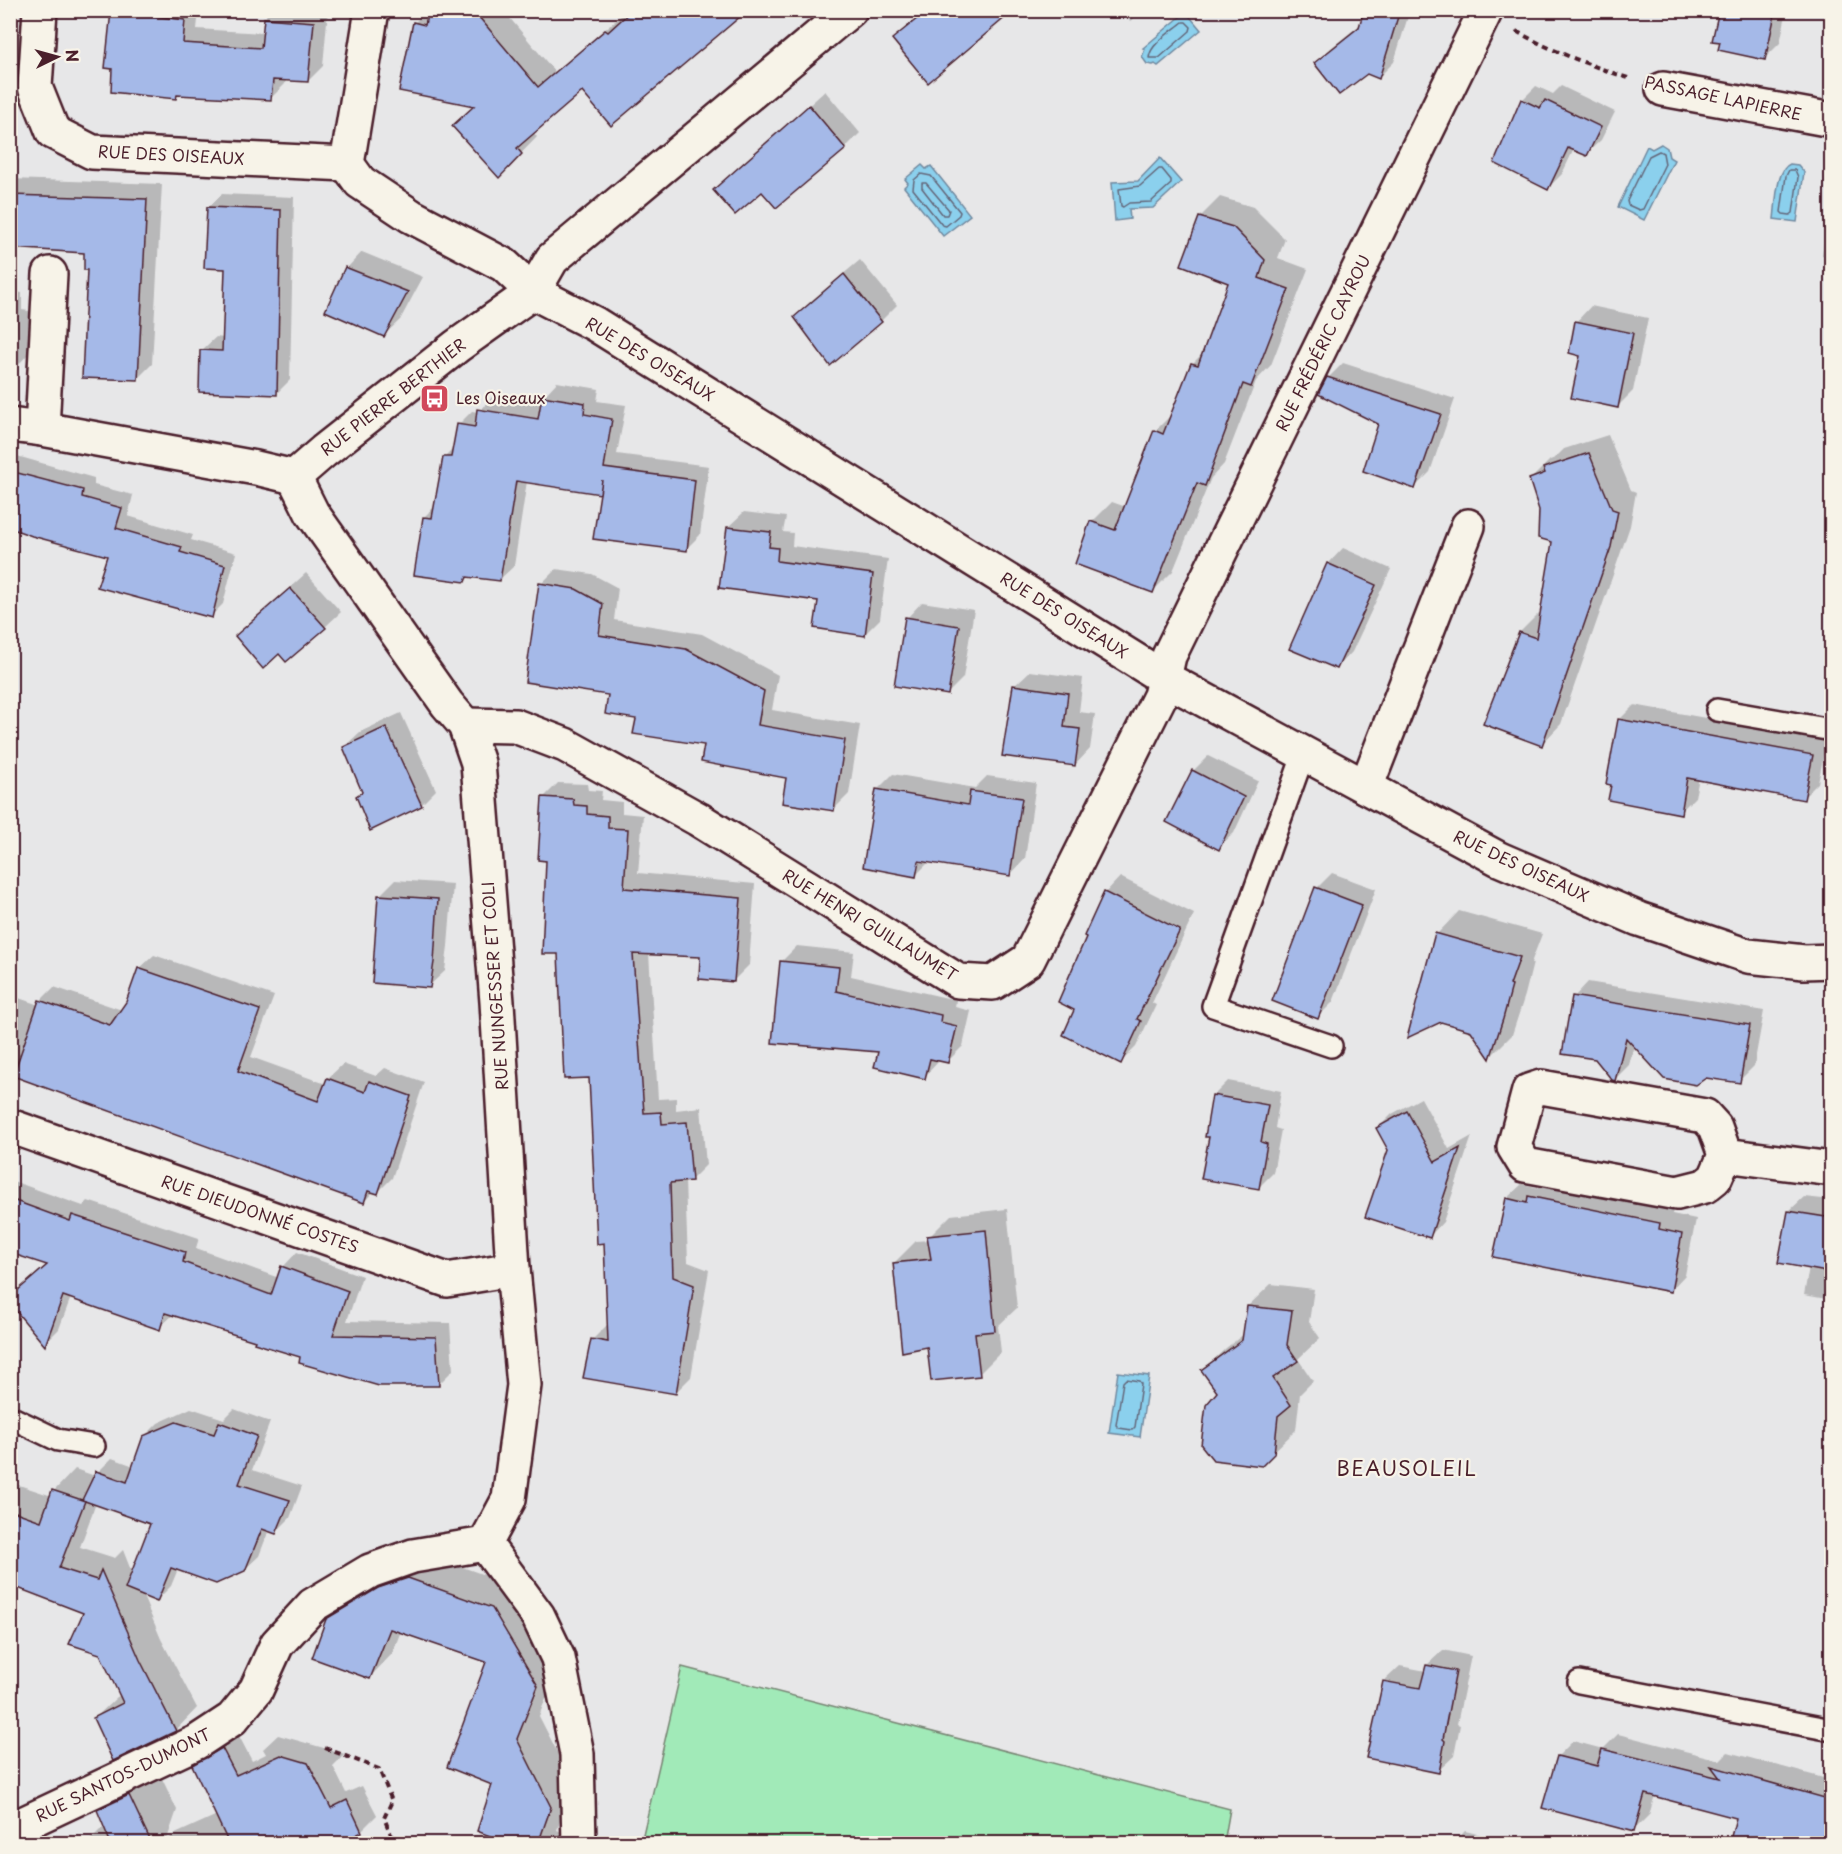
<svg xmlns="http://www.w3.org/2000/svg" width="1842" height="1854" viewBox="0 0 1842 1854" font-family="'Playpen Sans',sans-serif">
<style>
.green{fill:#a1eab8;stroke:#768472;stroke-width:1.5}
.water{fill:#8bd0ed;stroke:#71899f;stroke-width:1.5}
.shadow{fill:#0003;fill-rule:evenodd}
.lines{fill:none;stroke-linecap:round;stroke-linejoin:round}
.shore{stroke:#646679;stroke-width:1.5}
.building{fill:#a5b9e8;stroke:#4a1f2b;stroke-width:1.5}
.service-casing{stroke:#4a1f2b;stroke-width:26}
.minor-casing{stroke:#4a1f2b;stroke-width:38}
.path{stroke:#4a1f2b;stroke-width:4;stroke-dasharray:6 4.5;stroke-linecap:butt}
.service{stroke:#f7f3e8;stroke-width:21}
.minor{stroke:#f7f3e8;stroke-width:33}
.labels{text-anchor:middle;stroke-width:4.5;stroke-linejoin:round;paint-order:stroke}
.street-label{font-size:16px;fill:#4a1f2b;stroke:#f7f3e8}
.poi-label{font-size:16px;fill:#4a1f2b;stroke:#f7f3e8;text-anchor:start}
.quarter-label{font-size:20px;letter-spacing:1.5px;fill:#4a1f2b;stroke:#f7f3e8}
</style>
<rect width="100%" height="100%" fill="#e7e7e8"/>
<filter id="ink" filterUnits="userSpaceOnUse"><feTurbulence type="fractalNoise" baseFrequency=".0167" numOctaves="2"/><feDisplacementMap in="SourceGraphic" scale="12" xChannelSelector="R" yChannelSelector="G"/><feConvolveMatrix kernelMatrix="1 2 1 2 8 2 1 2 1" color-interpolation-filters="sRGB"/></filter>
<g filter="url(#ink)">
<path class="green" d="M682,1667L1230,1809L1224,1843H641Z"/>
<g class="water">
<path d="M1186,12L1201,30L1158,66L1155,64L1153,65L1147,64L1142,57L1145,49L1143,48Z"/>
<path d="M1661,144L1667,148L1669,157L1674,160L1644,220L1618,207L1647,146L1652,149Z"/>
<path d="M1160,158L1181,182L1153,208L1129,209L1130,219L1115,221L1112,182L1138,181Z"/>
<path d="M1790,164L1798,165L1804,172L1797,222L1774,219C1776,205 1776,169 1790,164Z"/>
<path d="M922,165L926,169L931,166L970,215L943,236L904,187L908,183L905,179Z"/>
<path d="M1118,1372L1149,1376L1140,1437L1109,1433Z"/>
</g>
<g class="shadow">
<path d="M113,10H199L197,29L264,33L267,10H328L323,66L308,81L286,79L285,84L270,99L179,94L176,97L115,56L109,48Z"/>
<path d="M427,10H503L555,72L622,15L624,17L583,90L533,132L537,137L499,176L475,105L414,23Z"/>
<path d="M926,10H1012L894,39Z"/>
<path d="M1122,10H1144L1130,21Z"/>
<path d="M1366,10H1410L1394,62L1379,77L1366,73L1316,63L1331,48L1361,24Z"/>
<path d="M1720,10H1787L1780,43L1765,58L1721,41Z"/>
<path d="M10,34L15,35L10,101Z"/>
<path d="M1536,86L1553,94L1561,86L1615,112L1601,140L1586,154L1574,149L1562,174L1548,188L1522,100Z"/>
<path d="M825,91L860,133L845,148L763,190H715Z"/>
<path d="M10,179L162,184L152,364L137,379L89,269L86,251L10,246Z"/>
<path d="M222,194L294,197L290,380L276,394L202,350L216,337L224,338L226,267L208,208Z"/>
<path d="M1831,195H1832V257L1822,255Z"/>
<path d="M1220,197L1253,207L1285,239L1278,258L1308,269L1271,365L1256,381L1224,464L1211,478L1173,571L1153,591L1092,522L1112,502L1126,507L1155,431L1173,413L1192,364L1204,352L1230,282L1200,217Z"/>
<path d="M362,252L423,277L400,320L384,335L327,311L347,268Z"/>
<path d="M860,260L897,305L881,321L831,364L796,317L811,301Z"/>
<path d="M10,291L22,293V310L36,312L32,350L17,366L10,365Z"/>
<path d="M1591,306L1648,318L1633,391L1617,407L1576,322Z"/>
<path d="M1343,363L1455,399L1430,472L1415,487L1380,423L1328,378Z"/>
<path d="M557,382L599,389L597,401L626,405L617,454L709,466L700,535L686,549L602,490L527,481L514,566L499,580L470,576L465,581L424,517L436,505L444,458L454,448L458,425L472,411L479,412L493,396L542,404L543,397Z"/>
<path d="M1608,435L1631,490L1636,492L1630,526L1561,724L1542,744L1520,632L1539,613L1541,614L1554,541L1531,479L1550,460L1555,458L1564,449Z"/>
<path d="M17,456L94,478V485L133,495L128,516L193,535L191,540L236,553L223,604L211,616L108,555L10,527V462Z"/>
<path d="M744,512L786,517L783,532L793,533L792,546L888,559L880,619L864,635L728,527Z"/>
<path d="M1343,548L1391,569L1352,652L1337,668L1328,564Z"/>
<path d="M556,569L592,574L618,588L614,620L702,634L778,675L772,710L860,725L849,794L834,809L788,776L637,718L610,694L541,584Z"/>
<path d="M306,573L341,612L325,627L286,660L279,652L237,636Z"/>
<path d="M922,602L974,610L963,678L948,693L907,618Z"/>
<path d="M1030,671L1083,678L1079,712L1095,714L1090,749L1075,765L1014,686Z"/>
<path d="M1634,705L1827,740L1818,783L1803,798L1699,778L1695,797L1680,812L1619,720Z"/>
<path d="M401,713L436,790L421,805L357,796L363,790L344,747L360,732Z"/>
<path d="M1208,756L1258,781L1234,833L1218,848L1193,771Z"/>
<path d="M893,774L975,788L987,776L1036,783L1025,859L1010,875L930,861L916,875L877,790Z"/>
<path d="M558,783L587,784L588,790L602,791L601,800L622,802V813L643,815L638,873L755,884L749,965L734,980L702,956L649,953L658,1099L676,1098V1110L701,1107L706,1165L691,1180H685L688,1262L709,1270L691,1377L676,1392L592,1340L607,1325H609L605,1241L590,1076L560,952L547,859L543,798Z"/>
<path d="M1332,873L1376,889L1333,1002L1318,1017L1317,888Z"/>
<path d="M1120,877L1194,914L1152,1003L1156,1005L1136,1047L1121,1062L1076,1010L1105,893Z"/>
<path d="M395,880L453,884L448,946L445,971L429,986L380,895Z"/>
<path d="M1459,911L1542,934L1531,963H1533L1525,995L1512,1035L1490,1057L1437,934Z"/>
<path d="M797,946L854,952L851,976L956,1000L955,1007L971,1011L963,1046L947,1062L940,1060L924,1077L880,1050L782,961Z"/>
<path d="M154,955L274,996L251,1057L326,1084L328,1078L343,1064L376,1076L385,1068L424,1082L392,1178L378,1192L374,1191L364,1202L10,1061V995L39,1005L40,1001L54,987L122,1010L127,1003L139,969Z"/>
<path d="M1588,982L1764,1011L1754,1066L1739,1081L1634,1045L1629,1065L1615,1079L1574,997Z"/>
<path d="M1228,1081L1281,1091L1275,1128L1281,1130L1273,1173L1258,1188L1211,1136L1214,1095Z"/>
<path d="M1421,1098L1449,1149L1472,1136L1443,1222L1430,1236L1378,1128L1392,1114Z"/>
<path d="M10,1180L83,1206L88,1201L199,1238L196,1248L279,1278L283,1267L297,1252L362,1276L347,1321L450,1323L453,1370L438,1385L301,1356L257,1340L174,1314L159,1328L71,1297L59,1329L45,1343L48,1264L10,1251Z"/>
<path d="M1544,1182L1674,1208L1672,1214L1696,1219L1685,1275L1671,1290L1507,1198L1522,1184L1539,1188Z"/>
<path d="M1804,1197L1832,1200V1300L1804,1295L1809,1267L1789,1211Z"/>
<path d="M1007,1209L1017,1308L998,1326L1001,1352L979,1374L928,1345L894,1263L916,1241L929,1240V1237L951,1215Z"/>
<path d="M1271,1284L1314,1289L1309,1322L1320,1338L1298,1359L1313,1381L1300,1394L1296,1430L1261,1464L1219,1392L1203,1370L1226,1348L1244,1334L1248,1306Z"/>
<path d="M191,1408L224,1419L234,1409L270,1422L252,1470L302,1486L290,1518L276,1532L269,1530L259,1556L244,1570L178,1569L171,1586L157,1600L142,1594L161,1639L197,1708L176,1730L114,1759L95,1718L117,1697L121,1695L85,1612L10,1583V1482L52,1496L54,1491L75,1469L95,1476L98,1472L112,1458L134,1466L144,1437L158,1423ZM96,1503L152,1524L132,1573L123,1550L115,1558L80,1547Z"/>
<path d="M432,1556L515,1586L560,1662L539,1716L573,1783L557,1830L568,1835L565,1844H489L492,1835L494,1784L488,1661L401,1631L392,1654L370,1677L327,1620L350,1597Z"/>
<path d="M1443,1650L1471,1656L1457,1724L1460,1725L1454,1756L1438,1771L1384,1681L1400,1666L1426,1671L1427,1665Z"/>
<path d="M238,1734L252,1761L266,1754L263,1749L278,1735L345,1754L333,1766L346,1793L362,1786L377,1815L361,1831L252,1844H86L105,1825L99,1810L127,1782L157,1768L177,1810L166,1842L173,1835L217,1815L193,1766L209,1750Z"/>
<path d="M1618,1734L1720,1760L1728,1752L1827,1779L1832,1774V1844L1829,1828L1655,1795L1649,1815L1634,1830L1558,1756L1573,1741L1603,1749Z"/>
<path d="M1465,1831L1518,1844H1453Z"/>
</g>
<g class="lines">
<g class="shore">
<path d="M1183,22H1186L1191,27L1190,31L1159,58H1149C1150,44 1172,31 1183,22Z"/>
<path d="M1659,151L1663,153L1665,164L1643,209L1639,210L1628,205L1627,201L1649,156Z"/>
<path d="M1159,169H1162L1171,180V184L1151,202L1129,203L1123,207L1121,206L1119,189L1140,186Z"/>
<path d="M1789,170H1795L1798,177L1793,213L1790,215L1783,214L1781,212L1786,176Z"/>
<path d="M921,174L931,176L960,212L959,215L946,226L942,225L913,189L914,180Z"/>
<path d="M926,183L949,210L947,215H943L922,188V183Z"/>
<path d="M1126,1379L1139,1381L1141,1384L1135,1427L1132,1430L1119,1428L1116,1425L1123,1382Z"/>
</g>
</g>
<g class="building">
<path d="M428,10H456L478,16L538,87L605,30L608,32L632,10H748L611,126L582,92L517,148L522,154L499,178L452,126L474,106L399,91L413,22L425,25Z"/>
<path d="M928,10H1014L928,83L892,39Z"/>
<path d="M1364,10H1400L1379,79L1367,74L1339,95L1314,63L1359,27Z"/>
<path d="M1719,10H1776L1765,60L1718,50L1720,42L1712,41Z"/>
<path d="M111,11L185,20L183,43L261,48L264,18L314,22L308,82L273,80L271,100L177,95L176,99L111,92L112,69L105,68Z"/>
<path d="M1521,99L1540,108L1545,100L1601,127L1587,156L1568,148L1548,190L1494,163Z"/>
<path d="M809,105L846,149L776,208L762,192L735,215L713,190Z"/>
<path d="M10,195L147,199L138,380L82,378L87,270H84V253L10,248Z"/>
<path d="M207,207L281,210L277,395L199,392L200,350L222,351L225,269L204,268Z"/>
<path d="M1199,217L1233,227L1265,260L1259,278L1289,289L1251,387L1243,384L1205,486L1197,483L1153,593L1075,564L1090,521L1115,530L1154,430L1163,434L1191,363L1198,365L1228,283L1181,265Z"/>
<path d="M345,267L408,292L384,337L325,311Z"/>
<path d="M844,274L882,322L830,366L794,317Z"/>
<path d="M1575,321L1633,333L1618,408L1571,398L1580,356L1569,353Z"/>
<path d="M1327,377L1441,414L1415,489L1363,471L1378,424L1318,394Z"/>
<path d="M542,396L585,403L584,414L612,419L604,468L695,480L687,551L593,539L602,480L600,494L516,481L500,581L467,577L465,582L414,575L423,517L432,518L443,457H451L457,424L475,427L477,409L538,419Z"/>
<path d="M1589,453L1612,509L1618,511L1611,547L1542,746L1483,724L1519,632L1536,638L1552,542L1538,538L1539,510L1529,479L1545,473L1543,468Z"/>
<path d="M10,471L83,490L82,497L122,508L116,528L182,547L180,552L225,565L212,618L97,587L107,556L32,536L10,528Z"/>
<path d="M727,527L771,532L769,547L778,548L777,561L873,574L865,636L814,628L818,601L719,588Z"/>
<path d="M1327,563L1376,585L1337,669L1289,649Z"/>
<path d="M539,583L576,589L603,604L599,635L686,649L764,691L758,725L845,740L834,811L782,803L786,778L701,762L704,745L633,734L636,719L605,714L608,695L525,682Z"/>
<path d="M290,588L326,628L286,662L279,654L263,669L235,636Z"/>
<path d="M905,617L959,626L948,695L894,686Z"/>
<path d="M1013,685L1068,693L1064,727L1080,729L1075,766L1002,756Z"/>
<path d="M1618,719L1813,755L1804,800L1687,778L1681,814L1608,800L1611,785L1606,784Z"/>
<path d="M386,727L422,806L370,831L356,796L362,792L343,747Z"/>
<path d="M1192,770L1244,797L1219,850L1166,822Z"/>
<path d="M876,789L968,805L970,791L1022,798L1010,876L919,861L916,877L863,867Z"/>
<path d="M542,797L573,799L574,805L587,806V814L608,816V828L628,829L624,888L741,898L734,982L699,979L700,957L633,954L644,1113L661,1112L662,1124L687,1122L692,1181L670,1183L673,1277L694,1285L676,1394L583,1378L591,1339L608,1342L604,1243L597,1244L589,1078L564,1079L558,954H542L546,861L538,860Z"/>
<path d="M1315,887L1362,905L1318,1019L1272,1001Z"/>
<path d="M1104,892L1180,930L1137,1019L1141,1021L1121,1064L1063,1035L1074,1010L1058,1002L1086,937L1084,936Z"/>
<path d="M378,895L438,899L434,962L430,988L372,983Z"/>
<path d="M1435,933L1520,957L1510,985L1512,986L1503,1019L1490,1059L1471,1031L1441,1022L1407,1038Z"/>
<path d="M780,961L839,967L836,991L941,1015L940,1022L957,1026L948,1063L930,1059L925,1079L874,1067L878,1052L772,1043Z"/>
<path d="M138,968L260,1010L238,1071L318,1101L327,1078L365,1092L369,1081L411,1096L378,1194L368,1191L364,1203L13,1076L39,1000L110,1025L126,1002Z"/>
<path d="M1572,996L1750,1025L1740,1083L1706,1078L1696,1085L1664,1079L1626,1038L1615,1081L1612,1080L1595,1059L1562,1054Z"/>
<path d="M1212,1095L1268,1105L1261,1142L1267,1144L1259,1189L1201,1179L1209,1137H1205Z"/>
<path d="M1407,1111L1435,1162L1460,1148L1430,1238L1365,1217L1388,1150L1376,1128Z"/>
<path d="M1528,1196L1660,1223L1659,1229L1682,1234L1671,1292L1493,1257L1506,1198L1527,1203Z"/>
<path d="M10,1199L70,1221L72,1215L185,1252L183,1262L271,1295L281,1266L348,1291L333,1335L436,1337L439,1386H379L299,1363L300,1357L254,1343L255,1341L165,1313L160,1330L63,1296L45,1346L10,1304V1297L47,1265L10,1253Z"/>
<path d="M1788,1211L1832,1218V1273L1778,1263Z"/>
<path d="M986,1230L995,1331L975,1333L980,1376L931,1381L927,1347L902,1352L893,1263L931,1259L927,1236Z"/>
<path d="M1247,1306L1292,1311L1287,1345L1298,1361L1273,1378L1291,1405L1278,1416L1274,1454L1262,1466L1213,1460L1201,1445L1206,1405L1217,1392L1201,1370L1242,1340Z"/>
<path d="M176,1422L214,1434L219,1422L257,1436L239,1484L290,1500L276,1534L262,1529L245,1571L216,1584L171,1568L157,1602L125,1589L150,1524L82,1500L96,1471L127,1482L143,1436Z"/>
<path d="M52,1490L85,1501L59,1568L97,1580L101,1570L140,1660L176,1731L113,1761L93,1718L123,1703L100,1654L69,1644L83,1613L10,1585V1510L41,1521Z"/>
<path d="M408,1578L492,1608L538,1686L517,1739L551,1807L538,1844H488L490,1836L477,1831L492,1785L447,1767L486,1662L390,1629L370,1679L312,1658L326,1619L378,1588Z"/>
<path d="M1426,1665L1456,1671L1443,1739L1445,1741L1439,1773L1366,1758L1383,1681L1420,1688Z"/>
<path d="M222,1748L236,1775L281,1755L308,1763L331,1808L347,1800L362,1832L338,1844H229L192,1765Z"/>
<path d="M1602,1749L1720,1778L1711,1766L1832,1800V1844H1729L1736,1818L1645,1794L1634,1832L1542,1808L1557,1756L1597,1766Z"/>
<path d="M129,1795L152,1844H111L97,1810Z"/>
</g>
<g class="lines">
<defs>
<g id="service">
<path d="M1717,710L1832,730"/>
<path d="M1304,753L1213,1006L1331,1046"/>
<path d="M10,1417L58,1440L94,1446"/>
<path d="M1579,1682L1832,1730"/>
</g>
<g id="minor">
<path d="M40,10L35,87L53,132L92,152L347,164"/>
<path d="M372,10L347,164L360,182L411,216L504,265L533,292L595,324L1164,678L1499,859L1639,919L1748,956L1804,962L1832,961"/>
<path d="M1663,89L1832,120"/>
<path d="M10,425L42,429L256,468L294,477L324,451L457,346L533,292L552,259L850,10"/>
<path d="M42,429L50,274"/>
<path d="M294,477L312,513L447,704L465,725L478,763L497,1002L513,1269L524,1385L509,1499L485,1544"/>
<path d="M465,725L515,726L565,745L698,819L958,981L993,983L1028,960L1160,696L1169,656L1486,10"/>
<path d="M1366,787L1468,526"/>
<path d="M1541,1087L1705,1116L1715,1127L1725,1155L1715,1178L1705,1186L1677,1193L1525,1165L1514,1147L1529,1091Z"/>
<path d="M10,1126L447,1280L513,1269"/>
<path d="M1725,1155L1832,1169"/>
<path d="M485,1544L538,1616L558,1658L577,1754L579,1844"/>
<path d="M10,1830L197,1742L232,1719L256,1690L277,1644L313,1605L370,1571L413,1556L485,1544"/>
</g>
</defs>
<use href="#service" class="service-casing"/>
<use href="#minor" class="minor-casing"/>
<g class="path">
<path d="M1516,31C1551,51 1590,65 1628,78"/>
<path d="M325,1748L379,1769L392,1801L384,1818L395,1844"/>
</g>
<use href="#service" class="service"/>
<use href="#minor" class="minor"/>
</g>
</g>
<defs>
<symbol id="bus-square" viewBox="-11 -11 22 22"><rect x="-9" y="-9" width="18" height="18" rx="4" fill="#d1495b" stroke="#f7f3e8"/><path d="M-5-6H5V4H4V6H2V4H-2V6H-4V4H-5ZM-3.5-4V0h7V-4ZM-3.5 1.2v1.5H-2V1.2ZM2 1.2v1.5H3.5V1.2Z" fill="#fff"/></symbol>
</defs>
<g fill-rule="evenodd">
<use href="#bus-square" x="418" y="382" width="33" height="33"/>
</g>
<g class="labels">
<g class="street-label">
<text transform="translate(1723 98) rotate(12)" y="6">PASSAGE LAPIERRE</text>
<text transform="translate(171 155) rotate(3)" y="6">RUE DES OISEAUX</text>
<text transform="translate(1323 343) rotate(-64)" y="6">RUE FRÉDÉRIC CAYROU</text>
<text transform="translate(650 359) rotate(31)" y="6">RUE DES OISEAUX</text>
<text transform="translate(393 397) rotate(-38)" y="6">RUE PIERRE BERTHIER</text>
<text transform="translate(1064 615) rotate(32)" y="6">RUE DES OISEAUX</text>
<text transform="translate(1521 866) rotate(25)" y="6">RUE DES OISEAUX</text>
<text transform="translate(870 925) rotate(31)" y="6">RUE HENRI GUILLAUMET</text>
<text transform="translate(495 986) rotate(-94)" y="6">RUE NUNGESSER ET COLI</text>
<text transform="translate(260 1214) rotate(19)" y="6">RUE DIEUDONNÉ COSTES</text>
<text transform="translate(123 1775) rotate(-26)" y="6">RUE SANTOS-DUMONT</text>
</g>
<g class="poi-label">
<text x="456" y="404">Les Oiseaux</text>
</g>
<g class="quarter-label">
<text x="1407" y="1476">BEAUSOLEIL</text>
</g>
</g>
<rect width="1842" height="1854" fill="none" stroke="#f7f3e8" stroke-width="36"/>
<rect x="18" y="18" width="1806" height="1818" fill="none" stroke="#4a1f2b" stroke-width="2" filter="url(#ink)"/>
<g transform="translate(57 57) rotate(85)" stroke="#f7f3e8" stroke-width="4.5" paint-order="stroke">
<path d="M0-4.5L10 22L0 15L-10 22Z" fill="#4a1f2b"/>
<text y="-9" font-size="16" font-weight="bold" text-anchor="middle" fill="#4a1f2b">N</text>
</g>
</svg>
